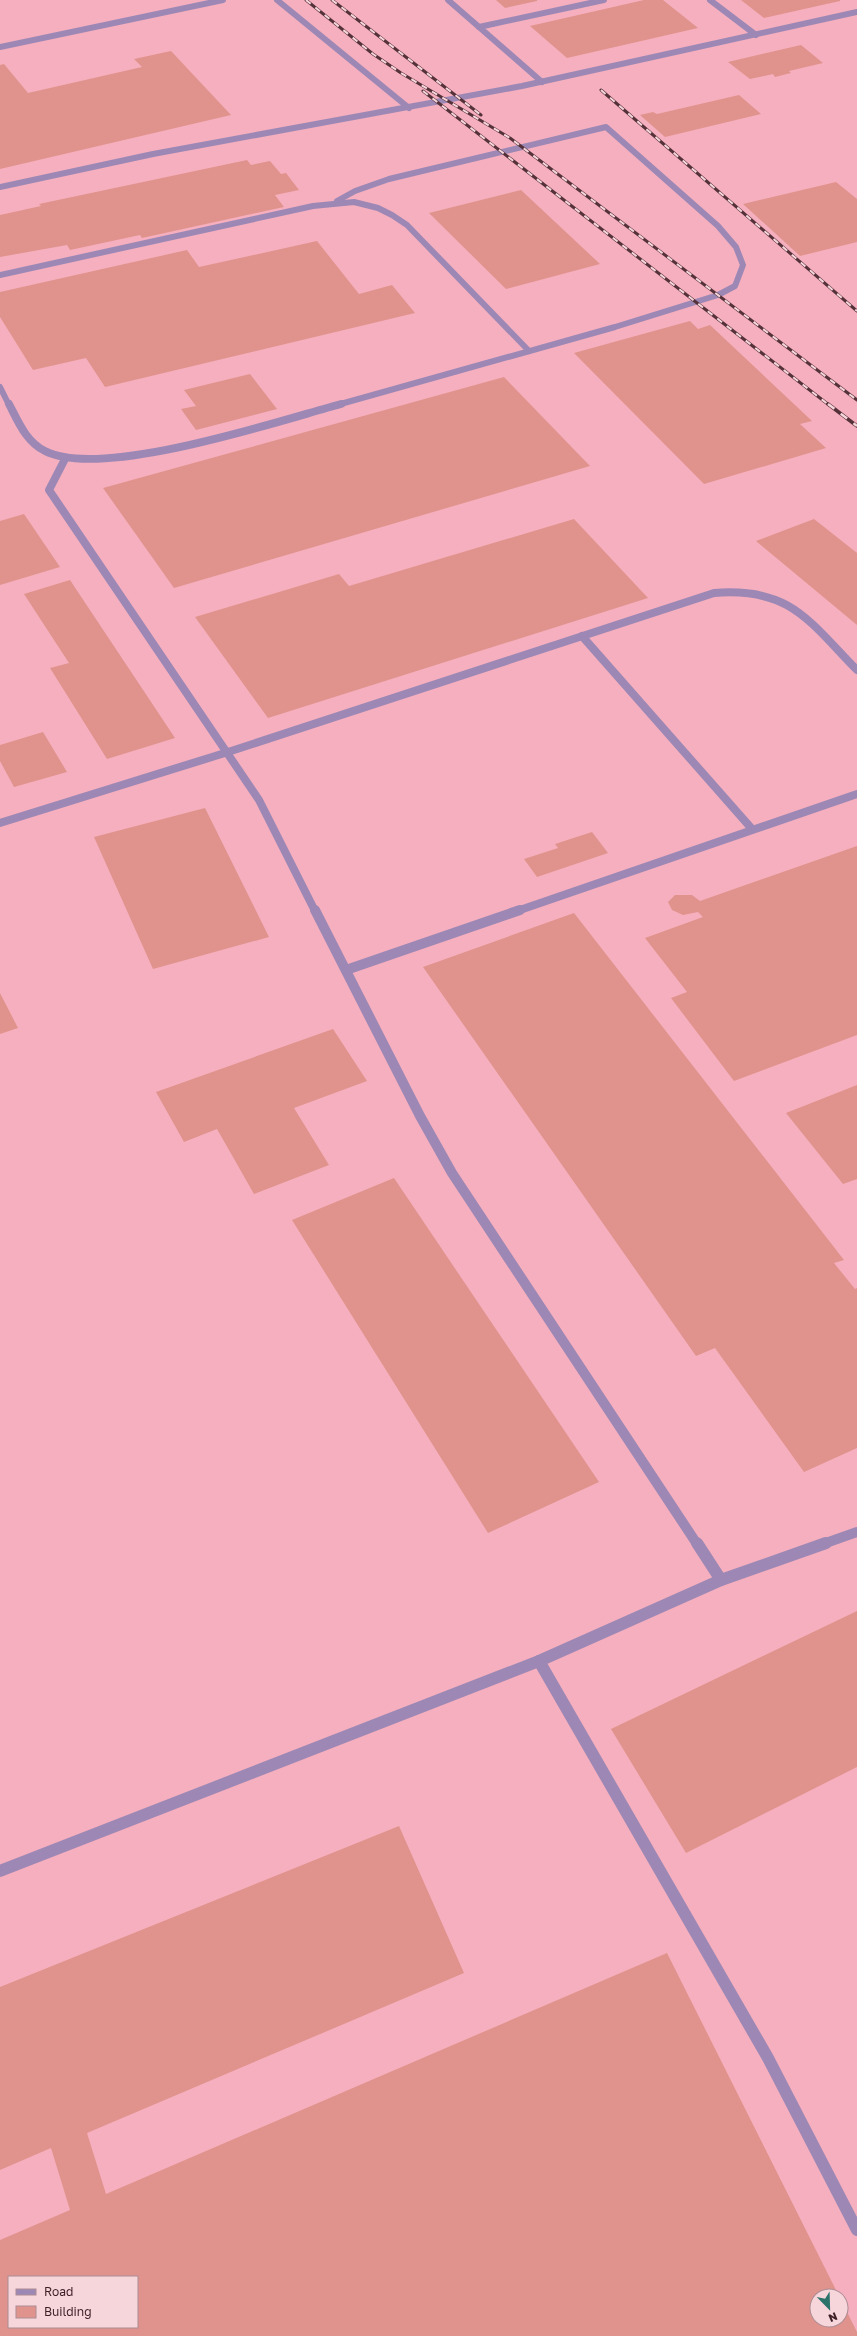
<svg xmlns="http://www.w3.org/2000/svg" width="857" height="2336" viewBox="0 0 857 2336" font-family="'Golos Text',sans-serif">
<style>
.built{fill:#f6afbe;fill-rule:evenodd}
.building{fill:#e0938c;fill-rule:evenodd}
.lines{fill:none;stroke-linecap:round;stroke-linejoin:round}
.lane-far3{stroke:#9d88b5;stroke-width:6}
.lane-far2{stroke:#9d88b5;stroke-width:8}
.lane-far1{stroke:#9d88b5;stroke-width:10}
.lane{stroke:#9d88b5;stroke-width:12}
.street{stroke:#9d88b5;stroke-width:12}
.rail-far1-casing{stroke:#55323a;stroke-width:3}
.rail-casing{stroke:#55323a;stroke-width:3.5}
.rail-far1{stroke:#f6d5db;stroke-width:2;stroke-dasharray:6;stroke-linecap:butt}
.rail{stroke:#f6d5db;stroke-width:2.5;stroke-dasharray:8;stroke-linecap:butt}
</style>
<rect width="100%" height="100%" fill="#febdca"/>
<path class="built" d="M0,0H857V2336H0ZM9,2277H137V2327H9ZM817,2296H841V2320H817Z"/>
<g class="building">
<path d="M496,0H537V1L505,8Z"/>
<path d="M644,0H663L698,28L567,58L530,26Z"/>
<path d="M741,0H840V1L764,18Z"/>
<path d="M801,45L823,63L789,71L791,73L775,77L773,74L750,79L728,62Z"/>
<path d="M171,51L231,115L0,169V65L4,64L28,93L142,67L134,59Z"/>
<path d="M739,95L761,114L665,137L640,115L653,112L657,114Z"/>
<path d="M247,160L251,165L270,161L281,174L286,173L299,190L275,195L284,207L142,238L140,235L70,250L67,245L0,257V215L41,206L39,204Z"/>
<path d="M836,182L857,199V242L800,256L743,204Z"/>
<path d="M521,190L600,264L506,289L429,213Z"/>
<path d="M317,241L359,294L392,285L415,313L105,387L86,358L33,370L0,317V292L187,250L199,267Z"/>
<path d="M690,321L698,329L710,325L812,421L800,424L826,448L704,484L574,353Z"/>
<path d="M250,374L277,409L196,430L181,409L196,406L184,390Z"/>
<path d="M504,377L590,466L174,588L103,488Z"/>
<path d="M24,514L60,567L0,585V521Z"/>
<path d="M574,519L648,598L268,718L195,617L339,574L349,586Z"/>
<path d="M814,519L857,553V625L756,541Z"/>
<path d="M70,580L175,738L107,759L50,668L69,663L24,594Z"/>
<path d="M43,732L67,772L14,787L0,761V745Z"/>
<path d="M205,808L269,937L153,969L94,837Z"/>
<path d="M592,832L608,853L537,877L524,859L558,848L555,844Z"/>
<path d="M857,846V1035L734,1081L671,998L687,992L645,938L703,917L698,912L683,915L672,910L668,902L675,895H692L700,901Z"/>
<path d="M574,913L844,1260L834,1263L855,1289L857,1288V1448L804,1472L715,1348L696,1356L423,967Z"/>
<path d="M0,993L18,1028L0,1034Z"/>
<path d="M333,1029L367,1081L294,1108L329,1165L254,1194L217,1129L184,1142L156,1092Z"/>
<path d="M857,1085V1179L843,1184L786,1113Z"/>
<path d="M394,1178L599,1482L488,1533L292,1220Z"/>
<path d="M857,1611V1767L686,1853L611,1729Z"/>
<path d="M399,1826L464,1973L87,2133L106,2194L667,1953L839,2296H817V2320H841V2300L857,2332V2336H0V2240L70,2210L51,2148L0,2170V1987ZM9,2277H137V2327H9Z"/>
</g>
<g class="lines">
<g class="lane-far3">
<path d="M277,0L409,108"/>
<path d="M448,0L542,82"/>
<path d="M710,0L756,35"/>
<path d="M479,27L604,0"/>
<path d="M0,47L223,0"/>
<path d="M0,187L153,154L522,86L857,12"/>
<path d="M337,201L355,191L389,179L606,127L718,226L736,247L743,265L735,286L718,295L615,327L337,405"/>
<path d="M0,275L313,206L354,202L378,208L392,215L407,225L529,351"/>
<path d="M0,387L9,405"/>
</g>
<g class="lane-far2">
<path d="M9,404C18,421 26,442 45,451C101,480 278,421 341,404"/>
<path d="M65,459L49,490L259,800L315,911"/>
<path d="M582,636L752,829"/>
<path d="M0,823L228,752L714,593C790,587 808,620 857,670"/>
<path d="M517,911L857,794"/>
</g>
<g class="lane-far1">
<path d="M315,910L420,1116L452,1173L697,1544"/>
<path d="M346,970L520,910"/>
<path d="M823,1544L857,1532"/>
</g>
<g class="lane">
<path d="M697,1543L721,1580"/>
<path d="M826,1543L721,1580L539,1661L768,2058L857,2230"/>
</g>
<path class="street" d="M0,1871L539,1661"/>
<defs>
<g id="rail-far1">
<path d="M306,0L373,54L401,73L510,138L857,400"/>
<path d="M332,0L481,115"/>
<path d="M601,90L857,311"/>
<path d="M423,91L829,405"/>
</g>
<path id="rail" d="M828,404L857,426"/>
</defs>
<use href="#rail-far1" class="rail-far1-casing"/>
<use href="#rail" class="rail-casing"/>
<use href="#rail-far1" class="rail-far1"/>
<use href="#rail" class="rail"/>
</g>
<rect x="8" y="2276" width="130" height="52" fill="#f6d5db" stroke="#ac8c93"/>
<rect x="16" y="2289" width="20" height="6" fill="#9d88b5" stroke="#ac8c93"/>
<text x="44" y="2296" font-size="12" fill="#3d1f26">Road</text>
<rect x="16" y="2306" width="20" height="12" fill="#e0938c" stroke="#ac8c93"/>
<text x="44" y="2316" font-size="12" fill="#3d1f26">Building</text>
<g transform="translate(829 2308) rotate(157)"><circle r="19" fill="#f6d5db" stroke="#ac8c93"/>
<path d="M0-3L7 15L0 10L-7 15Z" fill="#2b736b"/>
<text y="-6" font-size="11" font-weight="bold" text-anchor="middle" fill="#3d1f26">N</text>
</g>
</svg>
